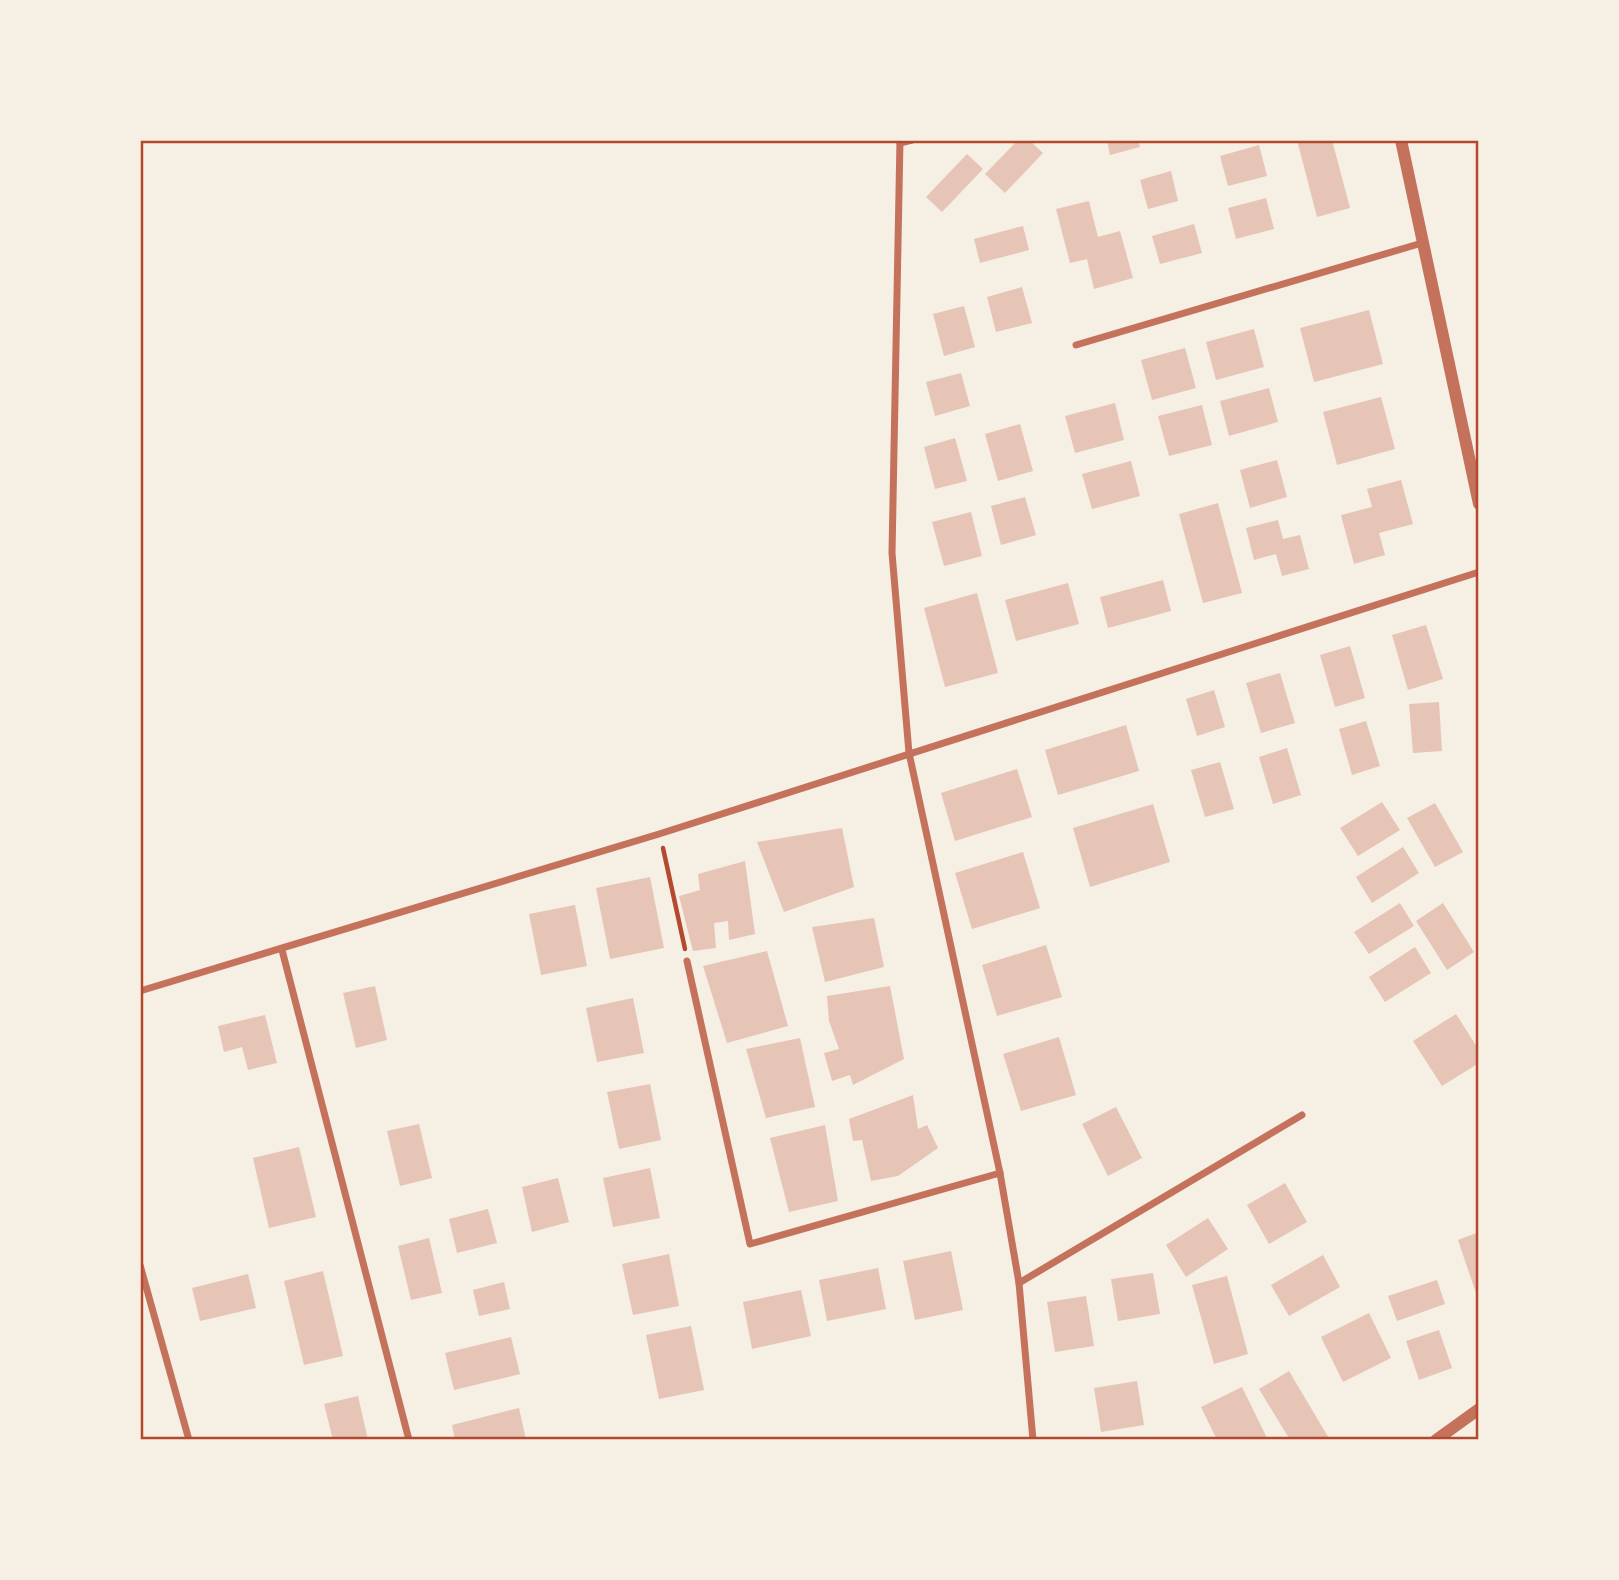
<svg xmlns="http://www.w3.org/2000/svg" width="1619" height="1580" viewBox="0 0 1619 1580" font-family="'Archivo Narrow',sans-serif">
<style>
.building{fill:#e6c5b7}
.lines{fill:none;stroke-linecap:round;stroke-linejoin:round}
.path{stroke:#b5482f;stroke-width:4.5}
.minor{stroke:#c5725c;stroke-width:7}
.tertiary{stroke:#c5725c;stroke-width:12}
.neatline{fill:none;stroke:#b5482f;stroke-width:2.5}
</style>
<rect width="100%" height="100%" fill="#f6efe4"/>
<g class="building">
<path d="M1018,140H1029L1043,153L1005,193L985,174Z"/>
<path d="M1107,140H1138L1140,147L1110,155Z"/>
<path d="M1297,140H1332L1350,208L1317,217Z"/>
<path d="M1259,145L1267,176L1228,186L1220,156Z"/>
<path d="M967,154L983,169L942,212L926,197Z"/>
<path d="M1171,171L1178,201L1148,209L1140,180Z"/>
<path d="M1266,198L1274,229L1236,239L1228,208Z"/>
<path d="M1089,201L1098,237L1120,231L1133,278L1094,289L1087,259L1070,263L1056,209Z"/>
<path d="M1194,224L1202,253L1160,264L1152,236Z"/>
<path d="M1023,226L1029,250L980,263L974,239Z"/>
<path d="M1022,287L1032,323L996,332L987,297Z"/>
<path d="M964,306L975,347L944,356L933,314Z"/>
<path d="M1369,310L1383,364L1314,382L1300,328Z"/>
<path d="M1254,329L1264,367L1216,380L1206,342Z"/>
<path d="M1185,348L1196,388L1152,400L1141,360Z"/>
<path d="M961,373L970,406L935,416L926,382Z"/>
<path d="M1269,388L1278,422L1229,436L1220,401Z"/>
<path d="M1381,397L1395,449L1337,465L1323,412Z"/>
<path d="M1115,403L1124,440L1075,453L1065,416Z"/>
<path d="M1202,405L1212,445L1169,456L1158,416Z"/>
<path d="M1020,424L1033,471L998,481L985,434Z"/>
<path d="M955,438L967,481L935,489L924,447Z"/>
<path d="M1277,460L1287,497L1250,508L1240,470Z"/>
<path d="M1131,461L1140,496L1092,509L1082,474Z"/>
<path d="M1401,480L1413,524L1379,533L1385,555L1354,564L1341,515L1372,507L1367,489Z"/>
<path d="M1025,497L1036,535L1001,545L991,506Z"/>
<path d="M1218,503L1242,593L1203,603L1179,514Z"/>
<path d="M971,512L982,556L944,566L932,522Z"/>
<path d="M1278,520L1283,539L1300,535L1309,569L1282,576L1276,554L1254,560L1246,528Z"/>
<path d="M1163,580L1171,611L1108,628L1100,597Z"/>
<path d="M1068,583L1079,624L1016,641L1005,600Z"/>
<path d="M977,593L998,673L945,687L924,608Z"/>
<path d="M1426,625L1443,679L1408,690L1392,635Z"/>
<path d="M1350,646L1365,698L1335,707L1320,655Z"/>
<path d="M1280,673L1295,723L1261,733L1246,683Z"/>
<path d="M1214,690L1225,727L1197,736L1186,699Z"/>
<path d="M1439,702L1442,751L1413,753L1409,704Z"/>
<path d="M1366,721L1380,766L1352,775L1339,729Z"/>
<path d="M1126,725L1139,771L1058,795L1045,750Z"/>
<path d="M1287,748L1301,795L1273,804L1259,757Z"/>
<path d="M1220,762L1234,809L1205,817L1191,770Z"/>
<path d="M1017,769L1032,817L955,841L941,793Z"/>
<path d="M1382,802L1400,830L1358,856L1340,828Z"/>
<path d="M1435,803L1463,852L1435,867L1407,818Z"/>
<path d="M1153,804L1170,862L1090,887L1073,828Z"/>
<path d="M842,828L854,887L784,912L757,842Z"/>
<path d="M1403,847L1419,873L1372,903L1356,877Z"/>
<path d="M1023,852L1040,908L972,929L955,873Z"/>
<path d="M745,861L755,934L729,940L728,921L714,923L716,948L693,951L679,896L700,890L698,874Z"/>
<path d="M650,877L664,948L610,959L596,888Z"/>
<path d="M1400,903L1414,926L1369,954L1354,932Z"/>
<path d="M1443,903L1474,952L1447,970L1416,921Z"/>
<path d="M575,905L587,966L541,975L529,914Z"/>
<path d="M874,918L884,967L825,982L812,927Z"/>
<path d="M1046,945L1062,997L997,1016L982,965Z"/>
<path d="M1415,947L1431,973L1385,1002L1369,977Z"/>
<path d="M767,951L788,1026L727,1043L703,966Z"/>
<path d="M375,986L387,1040L356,1048L343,993Z"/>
<path d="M890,986L904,1059L853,1085L850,1075L832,1081L824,1053L839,1049L829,1021L827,996Z"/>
<path d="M633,998L644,1053L597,1062L586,1008Z"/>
<path d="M1456,1014L1479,1050V1063L1442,1086L1413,1041Z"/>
<path d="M265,1015L277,1063L248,1070L242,1047L224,1052L218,1026Z"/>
<path d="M1059,1037L1076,1095L1021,1111L1003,1054Z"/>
<path d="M800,1038L815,1107L766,1118L746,1049Z"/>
<path d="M650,1084L661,1140L619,1149L607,1092Z"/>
<path d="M913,1095L918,1129L927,1125L938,1148L898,1176L871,1181L862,1140L853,1141L849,1119Z"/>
<path d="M1116,1107L1142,1158L1108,1176L1082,1124Z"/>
<path d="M419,1124L432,1178L400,1186L387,1131Z"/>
<path d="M825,1125L838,1201L789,1212L770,1138Z"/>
<path d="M299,1147L316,1217L269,1228L253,1158Z"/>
<path d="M650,1168L660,1218L613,1227L603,1178Z"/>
<path d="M558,1178L569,1222L532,1232L522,1187Z"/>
<path d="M1285,1183L1307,1222L1269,1244L1247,1205Z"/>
<path d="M488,1209L497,1243L457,1253L449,1219Z"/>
<path d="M1208,1218L1228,1249L1186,1277L1166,1245Z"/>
<path d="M1479,1232V1302L1458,1240Z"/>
<path d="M429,1238L442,1293L411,1300L398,1246Z"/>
<path d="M951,1251L963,1310L915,1320L903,1261Z"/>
<path d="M669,1254L679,1306L633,1315L622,1264Z"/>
<path d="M1323,1255L1340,1287L1289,1316L1271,1285Z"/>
<path d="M878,1268L886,1309L827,1321L819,1280Z"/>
<path d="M323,1271L343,1356L304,1365L284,1281Z"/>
<path d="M1153,1273L1160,1314L1118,1321L1111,1279Z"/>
<path d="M248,1274L256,1308L200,1321L192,1288Z"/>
<path d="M1227,1276L1248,1354L1214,1364L1192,1285Z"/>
<path d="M1437,1280L1445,1304L1397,1321L1388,1296Z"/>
<path d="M504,1282L510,1309L479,1316L473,1290Z"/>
<path d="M801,1290L811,1336L752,1349L743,1302Z"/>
<path d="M1086,1296L1094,1346L1055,1352L1047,1302Z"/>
<path d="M1369,1313L1391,1358L1343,1382L1321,1337Z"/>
<path d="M691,1326L704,1390L659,1399L646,1335Z"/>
<path d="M1439,1330L1452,1368L1419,1380L1406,1341Z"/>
<path d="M511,1337L520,1374L454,1390L445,1353Z"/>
<path d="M1289,1371L1330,1440H1290L1259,1389Z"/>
<path d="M1137,1381L1144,1425L1101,1432L1094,1388Z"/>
<path d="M1242,1387L1268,1440H1217L1201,1407Z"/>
<path d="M358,1396L368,1440H333L324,1404Z"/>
<path d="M519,1408L526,1440H455L452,1425Z"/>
</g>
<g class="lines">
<path class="path" d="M663,848L685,949"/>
<g class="minor">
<path d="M900,140L892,553L909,753L1000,1173L1019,1283L1033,1440"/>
<path d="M900,143L912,140"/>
<path d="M1076,345L1422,243"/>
<path d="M282,950L409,1440"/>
<path d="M687,961L750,1244L1000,1173"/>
<path d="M140,991L659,834L1479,572"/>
<path d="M140,1265L189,1440"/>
<path d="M1019,1283L1302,1115"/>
</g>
<g class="tertiary">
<path d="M1401,140L1479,504"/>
<path d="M1436,1440L1479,1409"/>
</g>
</g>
<rect width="1619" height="1580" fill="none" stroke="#f6efe4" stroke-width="284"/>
<rect x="142" y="142" width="1335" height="1296" class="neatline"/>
</svg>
